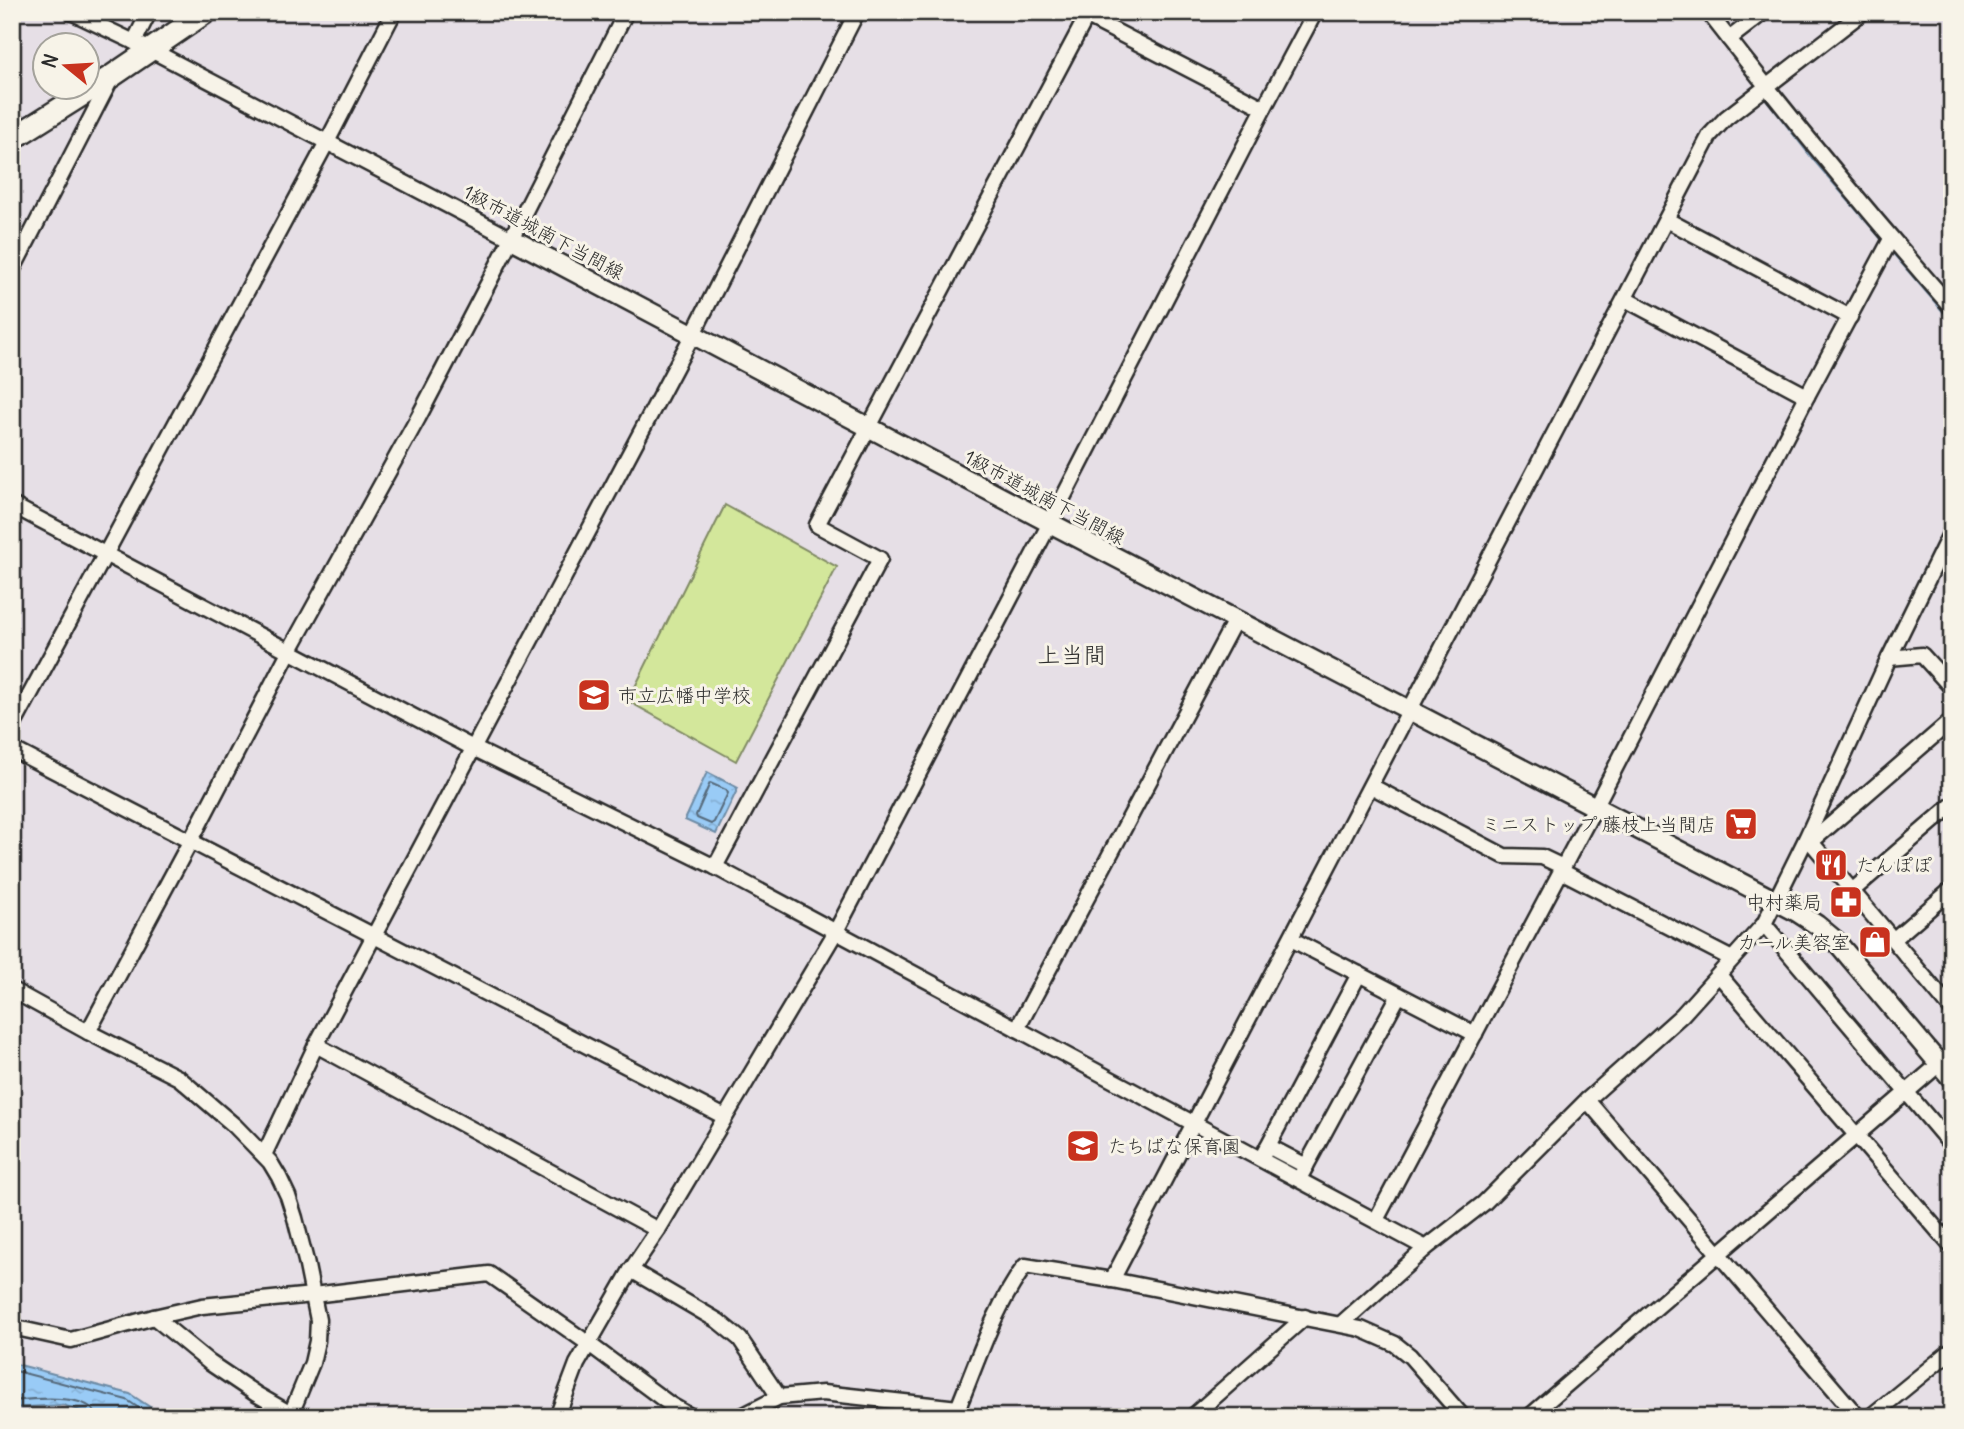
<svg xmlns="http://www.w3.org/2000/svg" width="1964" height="1429" viewBox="0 0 1964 1429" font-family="Delius,'Klee One',sans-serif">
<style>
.green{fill:#d3e79b;stroke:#7f8963;stroke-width:2}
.water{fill:url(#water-ripples);stroke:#6d8ba5;stroke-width:2}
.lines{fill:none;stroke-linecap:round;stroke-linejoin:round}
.shore{stroke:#576b7c;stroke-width:2}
.stream{stroke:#6d8ba5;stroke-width:3.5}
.minor-casing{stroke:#2b2b2b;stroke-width:19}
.tertiary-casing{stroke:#2b2b2b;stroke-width:23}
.primary-casing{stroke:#2b2b2b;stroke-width:26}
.minor{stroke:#f7f3e8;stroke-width:14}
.tertiary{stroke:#f7f3e8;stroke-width:18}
.primary{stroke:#f7f3e8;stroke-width:21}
.labels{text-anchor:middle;stroke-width:6;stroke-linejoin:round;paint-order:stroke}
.street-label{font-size:19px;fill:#2b2b2b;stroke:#f7f3e8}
.poi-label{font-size:19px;fill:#2b2b2b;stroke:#f7f3e8;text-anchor:start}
.quarter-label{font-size:23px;fill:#2b2b2b;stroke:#f7f3e8}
</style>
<defs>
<pattern id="water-ripples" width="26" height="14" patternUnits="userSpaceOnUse" patternTransform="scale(1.75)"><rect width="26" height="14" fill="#99cbf6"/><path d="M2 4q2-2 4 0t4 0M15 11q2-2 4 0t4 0" fill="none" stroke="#84aed3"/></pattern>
</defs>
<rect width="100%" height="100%" fill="#e6dfe6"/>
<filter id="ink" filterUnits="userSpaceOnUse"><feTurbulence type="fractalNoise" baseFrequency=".0143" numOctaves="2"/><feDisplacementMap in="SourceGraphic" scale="14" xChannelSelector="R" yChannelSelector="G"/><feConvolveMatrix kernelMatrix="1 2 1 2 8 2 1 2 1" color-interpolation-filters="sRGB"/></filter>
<g filter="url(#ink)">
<path class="green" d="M725,505L837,567L736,761L628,701Z"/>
<g class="water">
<path d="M707,772L738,788L716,834L685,820Z"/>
<path d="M12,1363L130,1394L165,1417H98L63,1405L12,1408Z"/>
</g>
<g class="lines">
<g class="shore">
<path d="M710,783L726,790L728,793L714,822L711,824L697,818L696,815Z"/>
<path d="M12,1370L127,1400L152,1417"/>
<path d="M12,1401C31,1399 93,1392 96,1417"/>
</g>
<g class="stream">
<path d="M1762,93L1812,157L1883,240"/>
<path d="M1892,251L1952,321"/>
</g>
<defs>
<g id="minor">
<path d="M71,12L151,50L510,238"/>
<path d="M1078,12L1264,108"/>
<path d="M1708,12C1786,113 1868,212 1952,308"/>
<path d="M1729,39L1764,12"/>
<path d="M134,42L149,12"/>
<path d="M1667,220L1850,317"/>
<path d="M12,271L111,79"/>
<path d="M1625,299L1807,396"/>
<path d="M12,505L473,748L715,867L1426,1248"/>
<path d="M1889,658L1922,655L1952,688"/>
<path d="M12,728L327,142L394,12"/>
<path d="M12,749L725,1117"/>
<path d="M1371,786L1504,856L1542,857L1563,867"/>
<path d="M1806,839L1811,842L1952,720"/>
<path d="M1811,842L1952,1010"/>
<path d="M715,867L880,559L817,525L1089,12"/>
<path d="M1561,871L1732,959"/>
<path d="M1852,891L1952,805"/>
<path d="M1764,924L1952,1146"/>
<path d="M1291,939L1475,1034"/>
<path d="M1893,940L1952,889"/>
<path d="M1719,975L1952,1247"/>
<path d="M12,990L88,1032L179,1078L235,1126L270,1162L279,1177L288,1196L295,1218L306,1261L318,1320L317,1341L312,1363L291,1414"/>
<path d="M1017,1029L1235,620"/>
<path d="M88,1032L190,842L290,650L418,418L491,278L626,12"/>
<path d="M316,1045L658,1230"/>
<path d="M1587,1100L1858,1417"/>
<path d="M1268,1146L1306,1166"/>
<path d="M264,1155L316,1045L693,334L857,12"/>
<path d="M1261,1159L1359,974"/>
<path d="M1299,1179L1399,995"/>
<path d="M1376,1220L1595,807L1807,396L1891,239"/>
<path d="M631,1270L718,1321L740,1339L779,1397"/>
<path d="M1112,1280L1710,135L1726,118L1863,12"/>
<path d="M154,1317L202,1306L313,1295L489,1274L589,1344L671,1405L692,1417"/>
<path d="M1341,1324L1426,1248L1484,1203L1587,1100L1682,1015L1764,924L1806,839L1889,658L1952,530"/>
<path d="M12,1327L71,1340L154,1317L210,1363L256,1394L296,1417"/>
<path d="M557,1417L577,1364L631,1270L658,1230L835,933L1050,523L1264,108L1315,12"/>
<path d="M740,1417L779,1397L823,1393L958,1408"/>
<path d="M962,1417L958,1408C978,1360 994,1308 1025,1266L1112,1280L1361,1329L1395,1344L1410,1356L1463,1417"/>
<path d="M1192,1417L1305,1317"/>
<path d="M1529,1417L1952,1053"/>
<path d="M1870,1417L1952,1350"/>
</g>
<path id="tertiary" d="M510,238L1050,523L1797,912L1817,925L1835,940L1952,1079"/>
<path id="primary" d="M12,139L112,76L206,12"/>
</defs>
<use href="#minor" class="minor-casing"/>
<use href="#tertiary" class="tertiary-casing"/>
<use href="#primary" class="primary-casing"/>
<use href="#minor" class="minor"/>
<use href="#tertiary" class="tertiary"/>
<use href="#primary" class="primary"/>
</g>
</g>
<defs>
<symbol id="school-square" viewBox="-11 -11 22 22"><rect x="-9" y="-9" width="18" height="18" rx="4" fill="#c8321e" stroke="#f7f3e8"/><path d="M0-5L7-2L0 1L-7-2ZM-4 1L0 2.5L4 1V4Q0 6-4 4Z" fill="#fff"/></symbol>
<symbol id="supermarket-square" viewBox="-11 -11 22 22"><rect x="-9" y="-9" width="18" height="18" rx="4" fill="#c8321e" stroke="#f7f3e8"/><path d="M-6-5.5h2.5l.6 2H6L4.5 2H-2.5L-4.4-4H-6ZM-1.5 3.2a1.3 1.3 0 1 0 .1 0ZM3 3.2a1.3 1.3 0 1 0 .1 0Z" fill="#fff"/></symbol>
<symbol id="restaurant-square" viewBox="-11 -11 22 22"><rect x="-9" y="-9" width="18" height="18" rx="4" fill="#c8321e" stroke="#f7f3e8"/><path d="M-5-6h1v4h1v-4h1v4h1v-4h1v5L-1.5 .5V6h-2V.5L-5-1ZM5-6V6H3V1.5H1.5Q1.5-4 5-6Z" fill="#fff"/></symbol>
<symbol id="pharmacy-square" viewBox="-11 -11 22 22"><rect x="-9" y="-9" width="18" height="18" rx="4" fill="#c8321e" stroke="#f7f3e8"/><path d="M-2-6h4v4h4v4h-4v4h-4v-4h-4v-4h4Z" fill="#fff"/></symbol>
<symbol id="shop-square" viewBox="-11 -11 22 22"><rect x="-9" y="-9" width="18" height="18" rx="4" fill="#c8321e" stroke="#f7f3e8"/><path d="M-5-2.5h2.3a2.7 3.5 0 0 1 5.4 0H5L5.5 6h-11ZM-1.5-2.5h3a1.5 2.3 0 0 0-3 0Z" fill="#fff"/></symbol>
</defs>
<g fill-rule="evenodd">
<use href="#school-square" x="575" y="676" width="38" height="38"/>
<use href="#supermarket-square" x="1722" y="805" width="38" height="38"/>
<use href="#restaurant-square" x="1812" y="846" width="38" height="38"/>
<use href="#pharmacy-square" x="1827" y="883" width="38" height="38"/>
<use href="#shop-square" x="1856" y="923" width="38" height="38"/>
<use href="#school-square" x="1064" y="1127" width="38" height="38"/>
</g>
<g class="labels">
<g class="street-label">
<text transform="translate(544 232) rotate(28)" y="7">1級市道城南下当間線</text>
<text transform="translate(1045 497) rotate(28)" y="7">1級市道城南下当間線</text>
</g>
<g class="poi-label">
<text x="618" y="702">市立広幡中学校</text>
<text x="1716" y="831" text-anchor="end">ミニストップ 藤枝上当間店</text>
<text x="1856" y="872">たんぽぽ</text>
<text x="1822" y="909" text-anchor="end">中村薬局</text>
<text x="1850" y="949" text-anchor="end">カール美容室</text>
<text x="1108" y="1153">たちばな保育園</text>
</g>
<g class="quarter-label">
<text x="1072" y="663">上当間</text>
</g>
</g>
<rect width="1964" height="1429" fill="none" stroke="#f7f3e8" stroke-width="42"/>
<rect x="21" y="21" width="1922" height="1387" fill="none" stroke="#2b2b2b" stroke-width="2.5" filter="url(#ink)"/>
<g transform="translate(66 66) rotate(288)"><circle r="33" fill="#f7f3e8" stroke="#a5a39c" stroke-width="2"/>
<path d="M0-5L12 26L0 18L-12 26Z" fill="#c8321e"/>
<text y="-10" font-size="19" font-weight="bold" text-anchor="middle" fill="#2b2b2b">N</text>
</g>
</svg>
